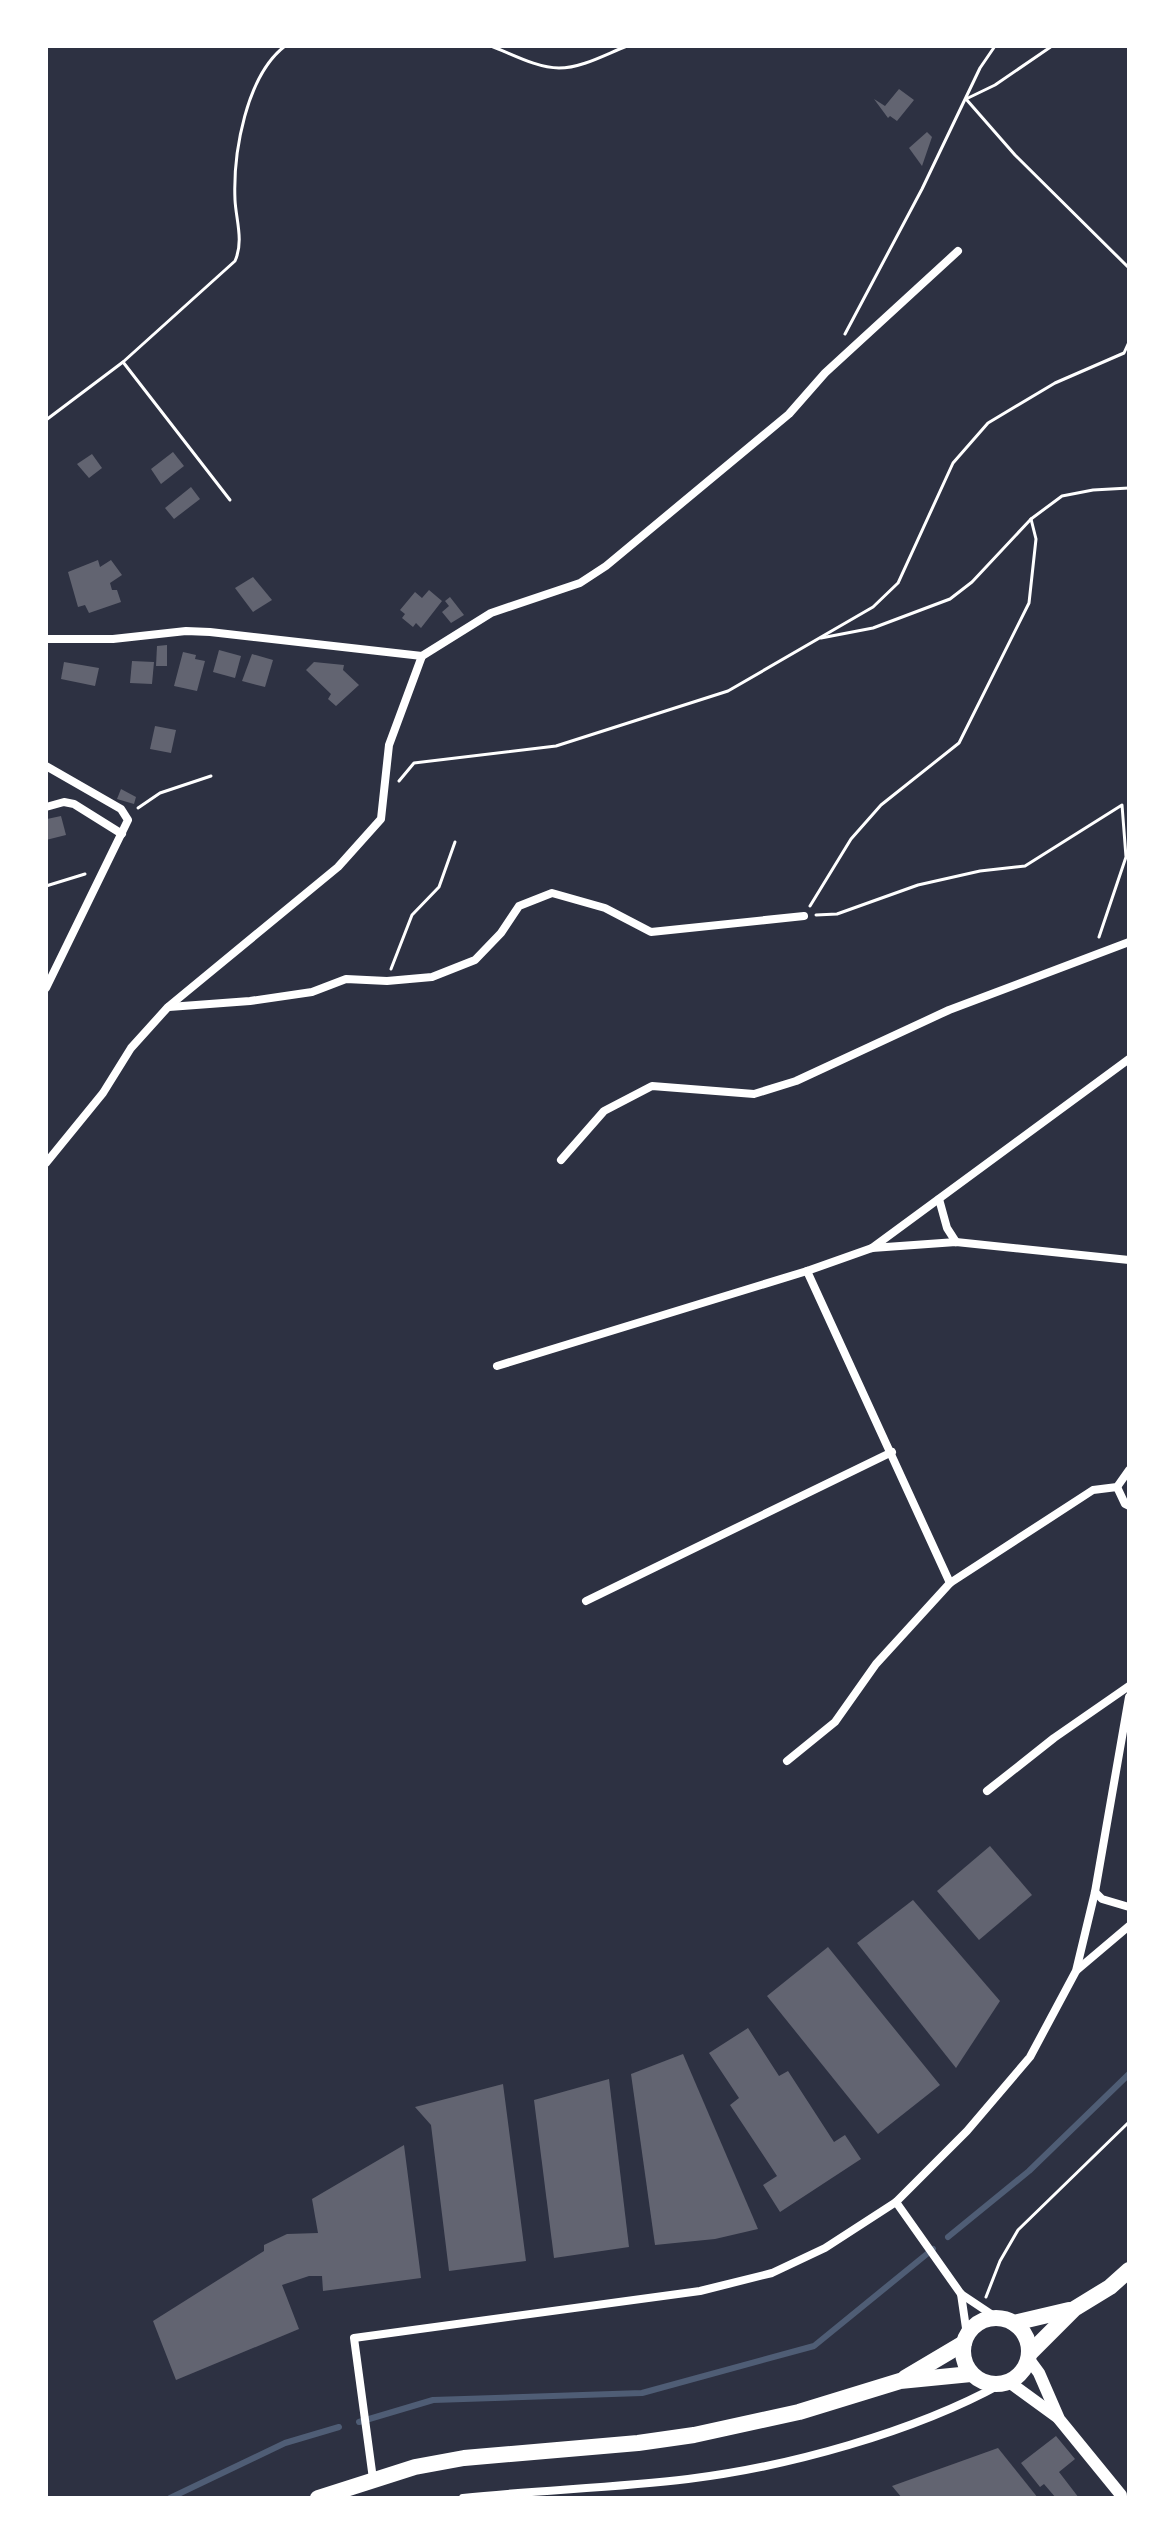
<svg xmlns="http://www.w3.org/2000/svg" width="1175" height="2544" viewBox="0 0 1175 2544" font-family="Quicksand,sans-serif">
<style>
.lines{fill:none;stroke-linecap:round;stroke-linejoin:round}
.stream{stroke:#4f5d75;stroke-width:6}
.building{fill:#626471}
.path{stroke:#fff;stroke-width:3}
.minor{stroke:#fff;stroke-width:8}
.tertiary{stroke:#fff;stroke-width:12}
.primary{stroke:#fff;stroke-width:16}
</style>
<rect width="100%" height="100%" fill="#2d3142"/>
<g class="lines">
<g class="stream">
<path d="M948,2237L1029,2171L1129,2074"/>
<path d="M359,2422L433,2400L642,2393L814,2346L933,2249"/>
<path d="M170,2498L285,2443L339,2427"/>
</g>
</g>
<g class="building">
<path d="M899,89L914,100L897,121L890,116L888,118L874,99L885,106Z"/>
<path d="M927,132L932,137L922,166L909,148Z"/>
<path d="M173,452L184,466L161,484L151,469Z"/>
<path d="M92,454L102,468L89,478L77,464Z"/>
<path d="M191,487L200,499L174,519L165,508Z"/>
<path d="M98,560L100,567L111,560L122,575L110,583L112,590H117L121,602L89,613L85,605L78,607L68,572Z"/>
<path d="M253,577L272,600L253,612L235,588Z"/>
<path d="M429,590L442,601L421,628L416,623L413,627L402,618L405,614L400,610L415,592L422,598Z"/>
<path d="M450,597L464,615L451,623L442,612L449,606L445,601Z"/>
<path d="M167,645V666H156L157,646Z"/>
<path d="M219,650L241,656L235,678L213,672Z"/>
<path d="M183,652L196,655L195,659L205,661L197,691L174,686Z"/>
<path d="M252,654L273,660L265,687L242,681Z"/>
<path d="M132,661L154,662L152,684L130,683Z"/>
<path d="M64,662L99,668L95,686L61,679Z"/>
<path d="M314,662L344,665L343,670L359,685L336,706L328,699L331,694L306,670Z"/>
<path d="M155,726L176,730L171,753L150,749Z"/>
<path d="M121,789L136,797L134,804L117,799Z"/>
<path d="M61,816L66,835L46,840L47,819Z"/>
<path d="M990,1846L1032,1895L979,1940L937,1891Z"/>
<path d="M913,1900L1000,2001L956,2068L857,1943Z"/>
<path d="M828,1947L940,2085L878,2134L767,1996Z"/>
<path d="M748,2028L779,2076L788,2071L834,2142L845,2135L861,2159L780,2212L763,2185L777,2176L730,2105L739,2098L709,2053Z"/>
<path d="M683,2054L758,2229L715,2239L655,2245L631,2074Z"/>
<path d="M609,2079L629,2247L554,2258L534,2100Z"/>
<path d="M503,2084L526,2261L449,2271L431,2125L415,2107Z"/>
<path d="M404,2145L421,2278L323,2291L322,2276H309L282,2285L299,2329L176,2380L153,2321L264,2251V2245L287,2234L318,2233L312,2199Z"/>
<path d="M1056,2436L1075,2459L1059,2472L1079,2498H1056L1044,2484L1040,2487L1021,2463Z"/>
<path d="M998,2448L1038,2498H902L892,2486Z"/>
</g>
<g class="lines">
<g class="path">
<path d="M491,46C512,54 537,68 559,68C582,68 606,54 627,46"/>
<path d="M966,99L1015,155L1129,268"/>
<path d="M966,99L995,85L1052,46"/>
<path d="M845,334L922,189L980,68L995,46"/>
<path d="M123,362L230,500"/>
<path d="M46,420L123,362L235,261C244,241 236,220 235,200C233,153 246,76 285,46"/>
<path d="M821,638L873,628L950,599L972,582L1031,519L1062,496L1093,490L1129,488"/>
<path d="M399,781L414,763L556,746L728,691L873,607L898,583L953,463L988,423L1055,383L1124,353L1129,342"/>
<path d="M138,808L160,793L211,776"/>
<path d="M46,886L85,874"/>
<path d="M810,906L851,839L881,805L959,743L1029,603L1036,539L1031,519"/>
<path d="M816,915L837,914L918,885L980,871L1025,866L1122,805L1126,857L1099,937"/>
<path d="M391,969L412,915L439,887L455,842"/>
<path d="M986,2297L1000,2261L1018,2230L1129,2122"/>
</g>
<g class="minor">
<path d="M46,639H113L186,631L210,632L422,656"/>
<path d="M46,766L121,809L128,820L46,988"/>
<path d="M46,807L64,802L74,804L122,834"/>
<path d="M169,1007L250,1001L312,992L346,979L387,981L432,977L475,960L501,933L519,906L552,893L605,908L651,932L804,916"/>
<path d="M561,1160L604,1111L652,1086L754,1094L796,1081L949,1010L1129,942"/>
<path d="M46,1163L103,1093L131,1048L168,1007L338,867L381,819L389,745L422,656L491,613L580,583L606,566L789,414L825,373L958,251"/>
<path d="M939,1199L947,1228L956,1242"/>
<path d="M872,1248L1129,1059"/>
<path d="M807,1271L950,1583"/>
<path d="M497,1366L807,1271L872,1248L956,1242L1129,1260"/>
<path d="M1117,1487L1125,1504L1129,1506"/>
<path d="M586,1601L892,1452"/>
<path d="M787,1761L835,1722L876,1664L950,1583L1093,1490L1117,1487L1129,1470"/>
<path d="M987,1791L1054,1738L1129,1686"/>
<path d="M1095,1892L1102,1899L1129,1907"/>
<path d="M1077,1970L1129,1926"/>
<path d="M896,2202L961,2294L997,2318"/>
<path d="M961,2294L967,2335"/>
<path d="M373,2479L354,2338L700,2291L772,2273L825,2248L896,2202L967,2131L1030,2057L1076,1971L1095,1892L1129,1697"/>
<path d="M463,2498C538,2490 613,2488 688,2479C787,2467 914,2432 1001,2384"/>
</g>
<g class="tertiary">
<path d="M1028,2358L1039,2373L1059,2419L1121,2495"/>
<path d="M1009,2382L1057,2417"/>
</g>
<g class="primary">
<circle cx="996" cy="2351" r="33"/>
<path d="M1014,2323L1069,2310"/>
<path d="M1029,2354L1074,2309L1110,2287L1129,2270"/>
<path d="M905,2378L964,2343"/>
<path d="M318,2498L415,2467L464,2458L638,2443L694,2435L799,2412L900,2381L971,2374"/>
</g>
</g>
<rect width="1175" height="2544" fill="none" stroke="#ffffff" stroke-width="96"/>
</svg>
